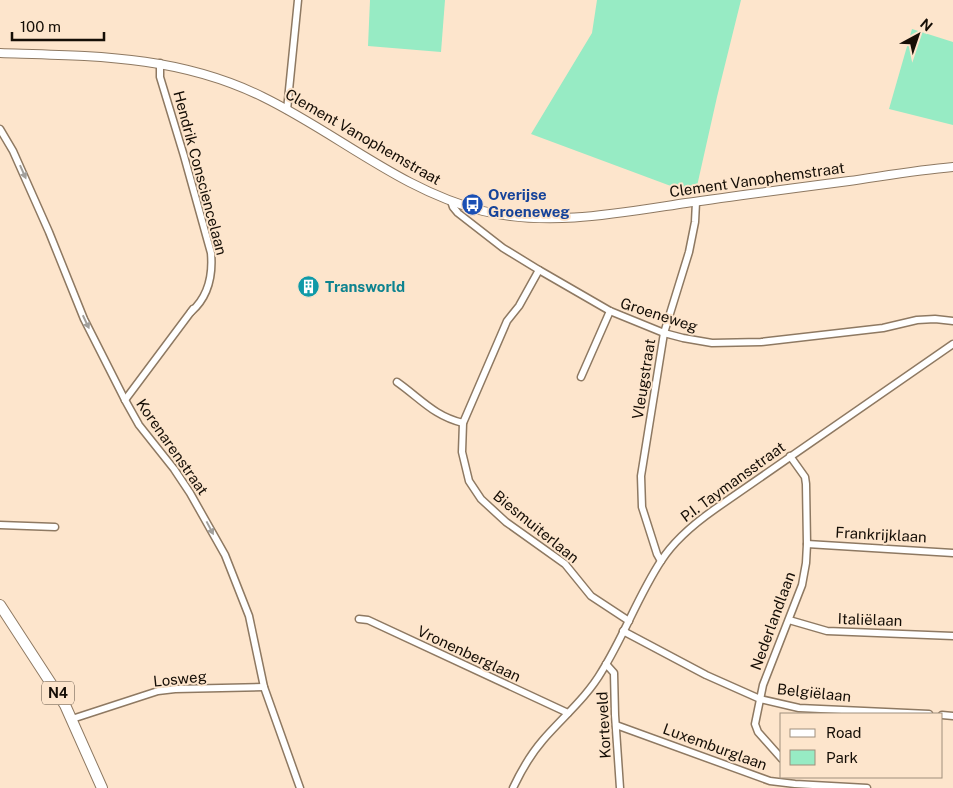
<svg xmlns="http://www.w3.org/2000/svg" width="953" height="788" viewBox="0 0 953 788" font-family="'Public Sans',sans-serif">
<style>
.green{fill:#97ebc4}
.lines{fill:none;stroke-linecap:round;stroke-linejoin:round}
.minor-casing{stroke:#8e7962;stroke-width:9}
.tertiary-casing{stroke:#8e7962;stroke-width:10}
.primary-casing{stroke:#8e7962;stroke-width:12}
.minor{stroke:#fff;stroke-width:6}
.tertiary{stroke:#fff;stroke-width:8}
.primary{stroke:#fff;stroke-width:10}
.oneway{fill:#a19f9b}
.labels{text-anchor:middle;stroke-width:4;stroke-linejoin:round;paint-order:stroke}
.shield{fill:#fde5cc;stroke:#5b4e41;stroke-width:1}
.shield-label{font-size:14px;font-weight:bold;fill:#150e06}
.street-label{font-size:15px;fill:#150e06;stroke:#fde5cc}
.transit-label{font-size:15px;font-weight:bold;fill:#164399;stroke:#fde5cc;text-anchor:start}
.culture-label{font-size:15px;font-weight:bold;fill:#0d838f;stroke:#fde5cc;text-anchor:start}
</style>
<rect width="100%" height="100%" fill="#fde5cc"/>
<g class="green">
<path d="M370,0H445L441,52L368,46Z"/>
<path d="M597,0H741L717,97L695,195L531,134L592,33Z"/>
<path d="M912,29L953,42V125L889,109Z"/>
</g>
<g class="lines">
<defs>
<g id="minor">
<path d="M160,63V77L184,156L211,253C213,276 208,297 191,312"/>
<path d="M287,110L298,0"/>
<path d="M0,129L13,151L49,232L84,319L125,400L139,425L174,469L190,493L225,555L249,616L264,687L300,788"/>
<path d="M451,201L453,207L458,213L503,248L539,270L610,311L664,333L683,338L712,343L761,342L883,328L917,320L935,319L953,321"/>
<path d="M539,270L519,306L507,321L463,423L462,452L469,481L481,499L506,522L565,564L591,596L629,621"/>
<path d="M581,377L610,311"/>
<path d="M397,382C421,399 434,416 463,423"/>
<path d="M125,400L193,309"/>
<path d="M0,525L55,527"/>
<path d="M807,544L953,553"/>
<path d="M661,561L657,554L642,507L641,476L664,333L689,252L695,222L696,202"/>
<path d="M359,619L368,620L568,713"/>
<path d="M789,620L827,631L953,636"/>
<path d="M623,631L706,675L760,699L799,708L929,714"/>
<path d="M606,664L614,673L615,715L620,788"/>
<path d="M942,715L953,716"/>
<path d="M72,719L158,691L175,689L264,687"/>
<path d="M616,725L770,781L795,784L867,788"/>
<path d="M782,759L758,732L755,724L763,685L802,585L806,563L807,544L806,484L805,477L790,456"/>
<path d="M513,788C521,771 530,755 543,740C563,717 587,697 602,671C624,636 638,596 661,561C675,539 695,523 715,509L953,344"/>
</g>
<path id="tertiary" d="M0,53C93,56 178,55 263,97C337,133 402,191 483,211C550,227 620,213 686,203C741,195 795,188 849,181C884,176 918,170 953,167"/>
<path id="primary" d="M0,605L65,705L102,788"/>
</defs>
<use href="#minor" class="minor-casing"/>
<use href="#tertiary" class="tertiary-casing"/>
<use href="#primary" class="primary-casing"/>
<use href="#minor" class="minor"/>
<use href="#tertiary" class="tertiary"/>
<use href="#primary" class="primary"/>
</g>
<defs><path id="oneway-solid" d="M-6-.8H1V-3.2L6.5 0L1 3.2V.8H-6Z" transform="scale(1.25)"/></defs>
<g class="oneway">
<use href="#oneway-solid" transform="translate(23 172) rotate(66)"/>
<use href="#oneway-solid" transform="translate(86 322) rotate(65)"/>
<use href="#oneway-solid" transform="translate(210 528) rotate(62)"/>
</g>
<defs>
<symbol id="bus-disc" viewBox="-11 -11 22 22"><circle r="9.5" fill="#1a4fb4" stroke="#fde5cc"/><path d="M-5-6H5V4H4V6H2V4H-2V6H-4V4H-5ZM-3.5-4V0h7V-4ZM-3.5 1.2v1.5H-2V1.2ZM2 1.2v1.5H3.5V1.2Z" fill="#fff"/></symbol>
<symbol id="building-disc" viewBox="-11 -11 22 22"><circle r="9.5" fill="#0f9aa8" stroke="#fde5cc"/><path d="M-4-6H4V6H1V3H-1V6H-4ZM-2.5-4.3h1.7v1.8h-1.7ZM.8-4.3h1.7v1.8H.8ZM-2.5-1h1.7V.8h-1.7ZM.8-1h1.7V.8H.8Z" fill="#fff"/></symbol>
</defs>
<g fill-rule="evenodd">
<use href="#bus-disc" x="460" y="192" width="25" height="25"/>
<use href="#building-disc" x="296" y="274" width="25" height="25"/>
</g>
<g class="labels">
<rect class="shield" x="42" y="681.5" width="32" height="23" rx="4"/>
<g class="shield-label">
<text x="58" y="698">N4</text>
</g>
<g class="street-label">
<text transform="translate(363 137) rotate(30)" y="5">Clement Vanophemstraat</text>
<text transform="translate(200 173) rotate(75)" y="5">Hendrik Consciencelaan</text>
<text transform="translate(757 180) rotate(-8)" y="5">Clement Vanophemstraat</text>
<text transform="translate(659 315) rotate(18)" y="5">Groeneweg</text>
<text transform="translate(644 379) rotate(-81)" y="5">Vleugstraat</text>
<text transform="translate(172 447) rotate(55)" y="5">Korenarenstraat</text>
<text transform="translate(733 482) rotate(-36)" y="5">P.I. Taymansstraat</text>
<text transform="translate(536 527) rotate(39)" y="5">Biesmuiterlaan</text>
<text transform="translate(881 535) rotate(3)" y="5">Frankrijklaan</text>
<text transform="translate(870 620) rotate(2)" y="5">Italiëlaan</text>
<text transform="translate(773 621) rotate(-70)" y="5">Nederlandlaan</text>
<text transform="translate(469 654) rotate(25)" y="5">Vronenberglaan</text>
<text transform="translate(180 679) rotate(-6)" y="5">Losweg</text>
<text transform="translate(814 693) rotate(6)" y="5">Belgiëlaan</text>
<text transform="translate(604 725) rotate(-93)" y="5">Korteveld</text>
<text transform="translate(715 747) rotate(20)" y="5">Luxemburglaan</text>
</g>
<g class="transit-label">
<text x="488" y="200">Overijse<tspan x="488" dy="17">Groeneweg</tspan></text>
</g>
<g class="culture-label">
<text x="325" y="292">Transworld</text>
</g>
</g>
<rect x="780" y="713" width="162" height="65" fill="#fde5cc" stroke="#a08f7d"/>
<rect x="790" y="729" width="25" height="8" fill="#ffffff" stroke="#a08f7d"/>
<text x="826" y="738" font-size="15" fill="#150e06">Road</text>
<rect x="790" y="750" width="25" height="15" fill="#97ebc4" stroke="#a08f7d"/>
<text x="826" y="763" font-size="15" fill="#150e06">Park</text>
<g transform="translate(918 35) rotate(40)" stroke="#fde5cc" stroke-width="4" paint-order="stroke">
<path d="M0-4L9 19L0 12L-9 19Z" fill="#150e06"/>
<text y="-8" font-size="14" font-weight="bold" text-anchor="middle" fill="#150e06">N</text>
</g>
<path d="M12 32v8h92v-8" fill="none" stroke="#150e06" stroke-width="2.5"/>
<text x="20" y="32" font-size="15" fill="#150e06" stroke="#fde5cc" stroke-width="4" paint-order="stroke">100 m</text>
</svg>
